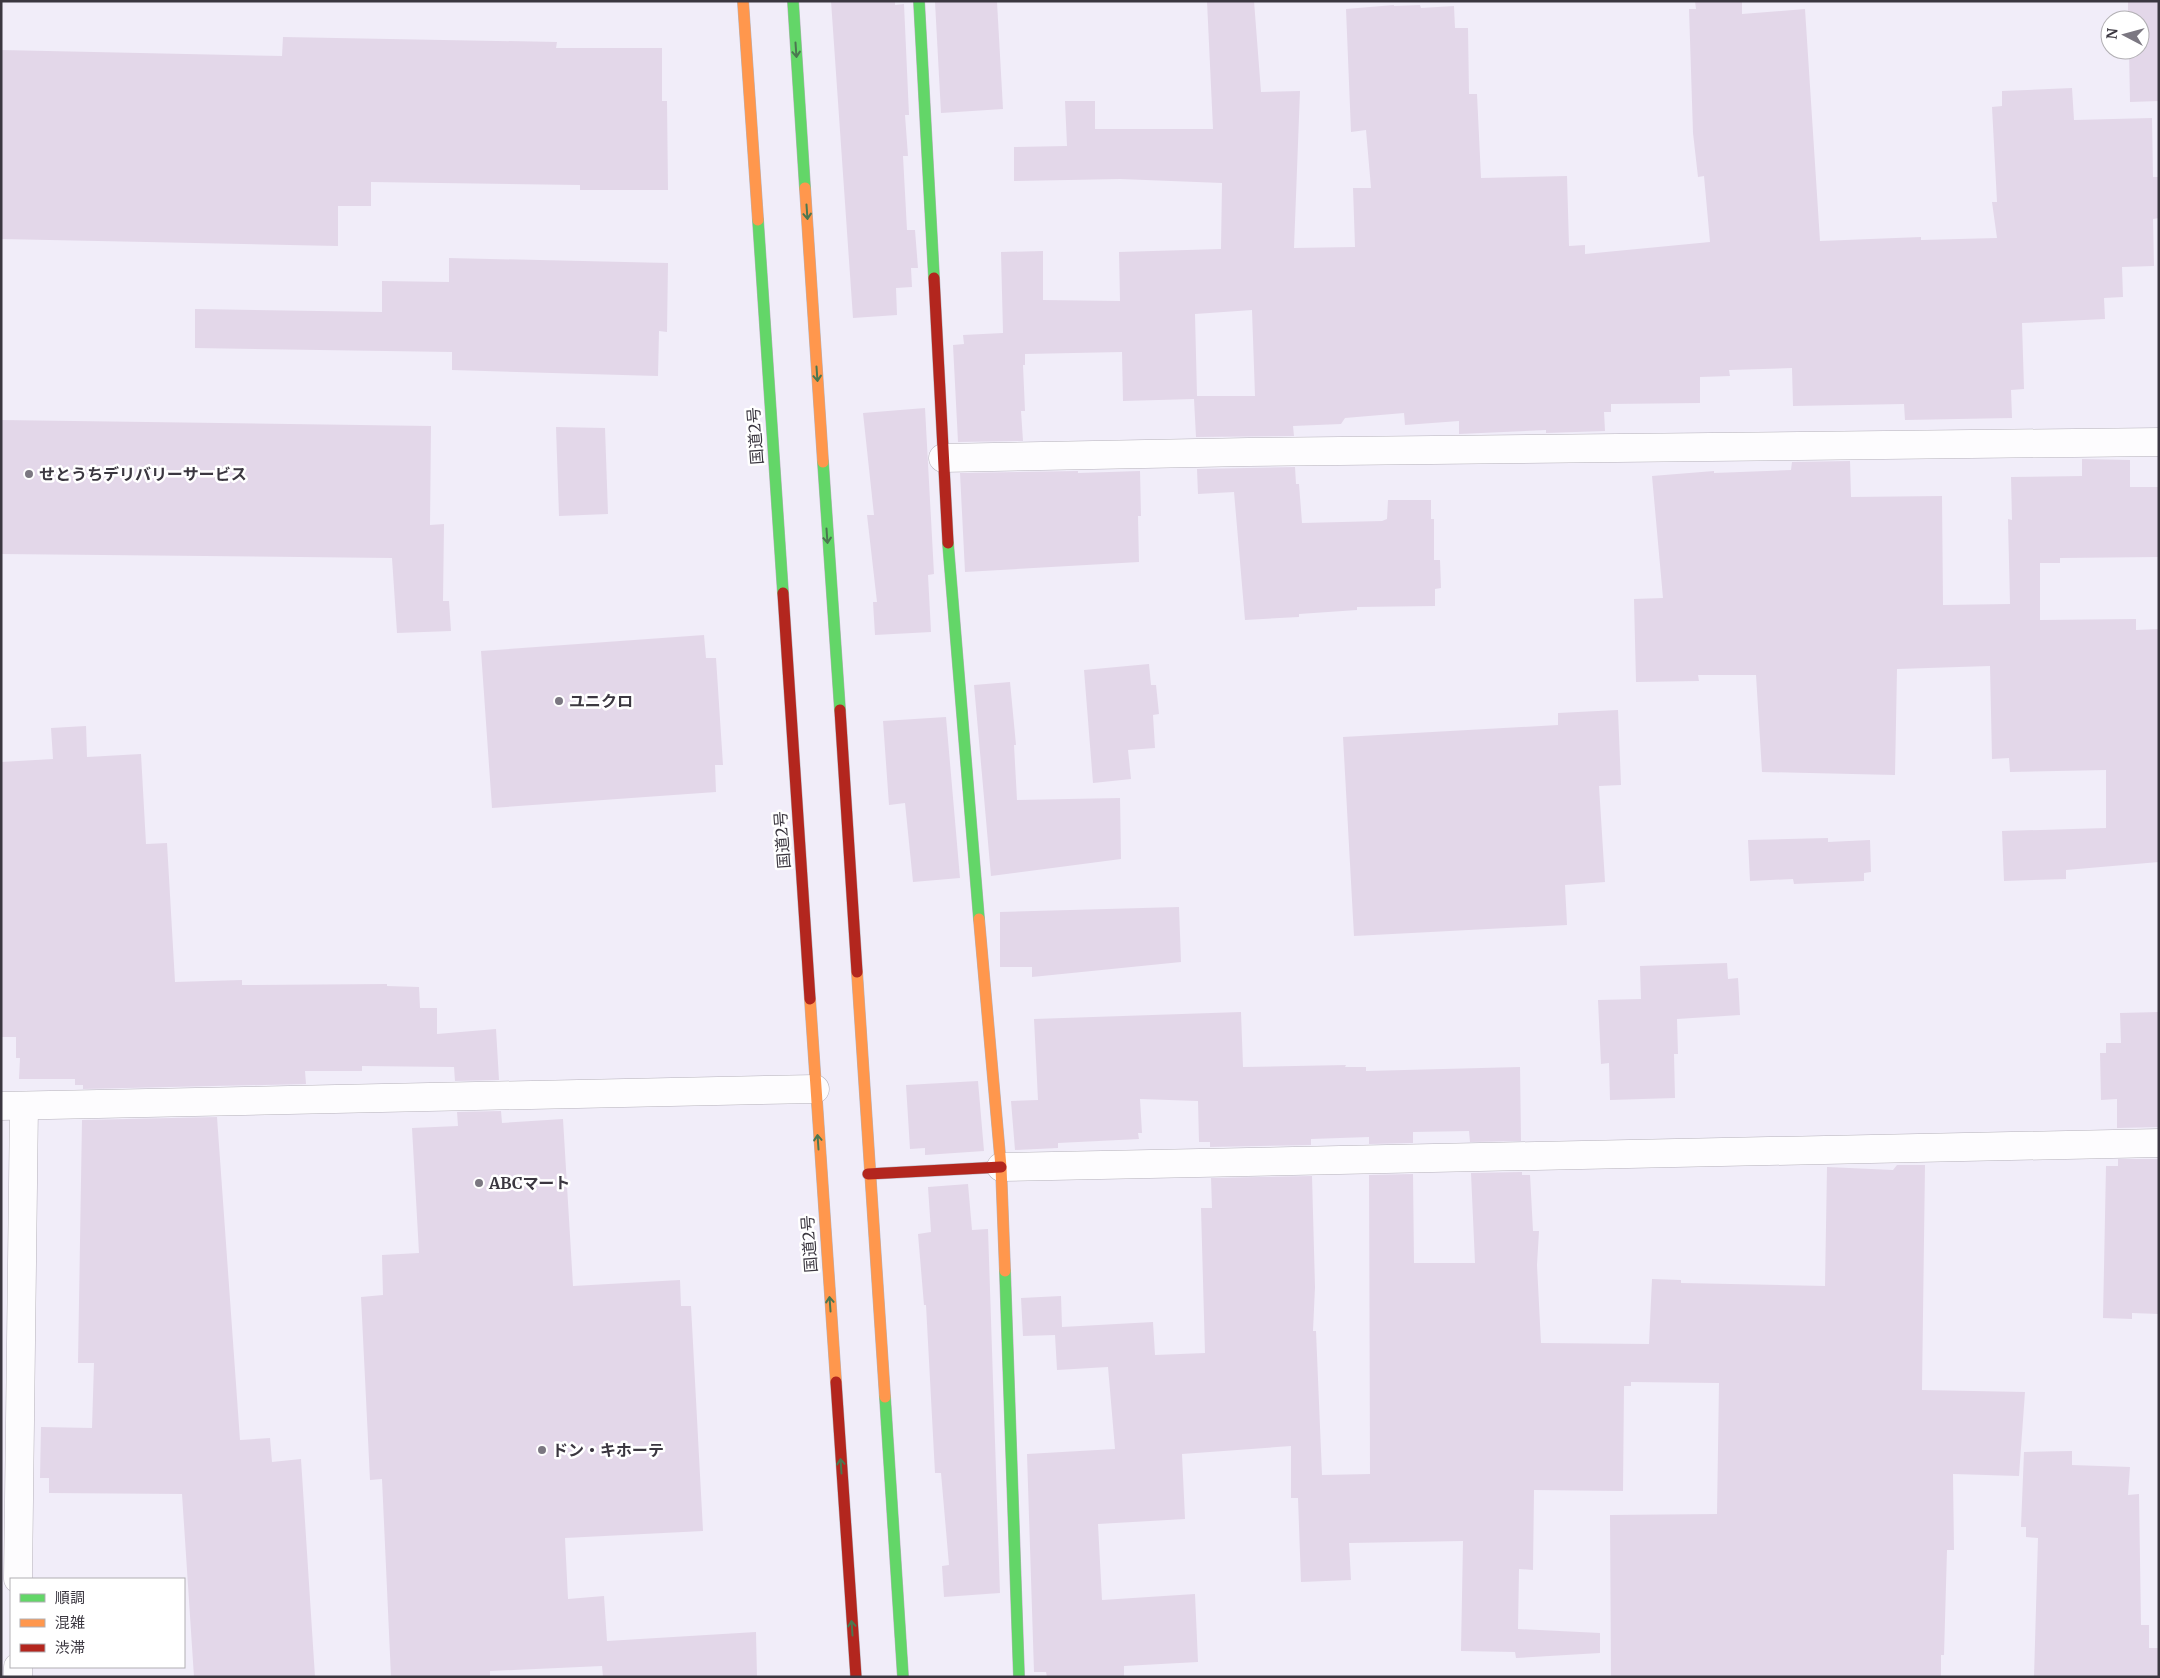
<svg xmlns="http://www.w3.org/2000/svg" width="2160" height="1678" viewBox="0 0 2160 1678" font-family="Merriweather,'Noto Sans JP',serif">
<style>
.building{fill:#e3d7e9;fill-rule:evenodd}
.lines{fill:none;stroke-linecap:round;stroke-linejoin:round}
.street-casing{stroke:#b6b2bb;stroke-width:29}
.fast-casing{stroke:#b6b2bb;stroke-width:12}
.slow-casing{stroke:#b6b2bb;stroke-width:12}
.jam-casing{stroke:#b6b2bb;stroke-width:12}
.street{stroke:#fdfcfe;stroke-width:28}
.fast{stroke:#63d668;stroke-width:11}
.slow{stroke:#ff974d;stroke-width:11}
.jam{stroke:#b3261e;stroke-width:11}
.oneway{stroke:#4b7750}
.poi-dot{fill:#7b7781;stroke:#fff;stroke-width:2}
.labels{text-anchor:middle;stroke-width:5;stroke-linejoin:round;paint-order:stroke}
.street-label{font-size:16px;fill:#3b3740;stroke:#fff}
.poi-label{font-size:16px;font-weight:bold;fill:#3b3740;stroke:#fff;text-anchor:start}
</style>
<rect width="100%" height="100%" fill="#f1edf9"/>
<g class="building">
<path d="M831,1H895V5L904,4L909,115H905L908,156H903L907,230H915L918,268H911L912,287L896,288L897,315L853,318Z"/>
<path d="M950,1L997,2L1003,109L941,113L935,2Z"/>
<path d="M1207,1H1254L1261,92L1300,91L1294,248L1355,247L1353,188H1371L1366,130L1351,132L1346,9L1394,5V6L1420,5L1421,8L1454,6L1455,28H1468L1469,94H1477L1481,178L1567,176L1569,246L1585,245V254L1710,242L1704,176L1698,177L1693,133L1689,9H1696L1695,1H1742V14L1805,9L1820,241L1921,237V240L1997,238L1992,202H1997L1992,107L2002,106V91L2072,88L2074,120L2152,118L2153,177H2159V218L2153,219L2154,266L2122,267L2123,297L2104,298L2105,319L2022,323L2024,389L2011,390L2012,418L1905,420L1904,404L1793,406L1792,368L1729,370L1730,376L1700,377V403L1611,404V412H1604L1605,431L1546,433V430L1459,434V421L1405,425L1404,413L1345,418L1341,424L1293,426L1294,436L1196,437L1194,399L1123,401L1122,352L1025,354V365H1023L1025,411H1021L1023,441L958,442L953,345L964,344L963,335L1003,333L1001,252L1043,251V300L1120,301L1119,252L1221,249L1222,183L1120,179L1014,181V147L1067,146L1065,101H1095V129H1213ZM1252,310L1255,396H1197L1195,314Z"/>
<path d="M2128,1H2159V101L2130,102L2129,50H2140V20H2128Z"/>
<path d="M283,37L557,42L556,48H662V101H667L668,190H580V185L371,182V206H338V246L1,239V50L282,56Z"/>
<path d="M449,258L668,263L667,332L659,331L658,376L452,370V352L195,348V309L382,312V281L449,282Z"/>
<path d="M925,408L934,574L928,575L931,632L875,635L873,602H877L867,515H874L863,413Z"/>
<path d="M1,420L431,426L430,525L444,524L443,601H449L451,631L397,633L392,558L1,554Z"/>
<path d="M556,427L605,428L608,514L559,516Z"/>
<path d="M2082,459L2130,460V487H2159V557L2060,558V563H2040V620L2136,619V630L2159,629V862L2066,870V879L2004,881L2002,831L2106,828V770L2010,772L2009,758L1992,759L1990,666L1897,669L1895,775L1762,772L1756,675H1698L1699,681L1636,682L1634,599L1663,598L1652,476L1714,471V473L1791,470L1792,462L1850,461L1851,497L1942,496L1943,605L2010,604L2008,519L2012,520L2011,477L2082,476Z"/>
<path d="M1295,467L1296,484H1299L1302,523L1382,521L1387,519L1388,500H1431V519H1434V560H1440L1441,588L1435,589V606L1357,607V610L1299,614V617L1245,620L1234,492L1198,494L1197,469Z"/>
<path d="M1078,471V473L1140,471L1141,516H1138L1139,562L965,572L960,473Z"/>
<path d="M704,635L706,658H716L723,765H715L716,792L492,808L481,651Z"/>
<path d="M1149,664L1151,685H1156L1159,714L1153,715L1155,748L1128,750L1131,779L1093,783L1084,670Z"/>
<path d="M1010,682L1016,745H1014L1017,800L1120,798L1121,859L991,876L974,685Z"/>
<path d="M1618,710L1621,785L1599,786L1605,882L1565,885L1567,925L1354,936L1343,737L1558,725V713Z"/>
<path d="M946,717L960,878L913,882L905,803L889,805L883,721Z"/>
<path d="M86,726L87,757L141,754L146,844L167,843L175,982L242,980V985L387,984V986L419,987L420,1008H437V1034L496,1029L499,1080L455,1081L454,1067L362,1066V1071H305L306,1084L83,1089V1085H75V1079H19L20,1058H16V1037H1V762L53,759L51,728Z"/>
<path d="M1828,838V842L1870,840L1871,872L1864,873V881L1794,884L1793,879L1750,881L1748,840Z"/>
<path d="M1179,907L1181,962L1032,977V967H1000V912Z"/>
<path d="M1727,963L1728,979L1738,978L1740,1015L1677,1019L1678,1054H1674L1675,1098L1610,1100L1609,1063L1601,1064L1598,1000L1641,999L1640,966Z"/>
<path d="M1241,1012L1243,1067L1346,1065L1345,1067H1366V1071L1520,1067L1521,1141L1470,1142L1469,1131L1413,1132V1143L1369,1144V1137L1311,1139V1145L1210,1147V1142H1199L1198,1101L1140,1099L1142,1133H1138L1139,1139L1058,1143V1148L1015,1150L1011,1101L1038,1100L1034,1019Z"/>
<path d="M2159,1012V1127L2117,1128V1099L2101,1100L2100,1053H2106V1043H2121L2120,1013Z"/>
<path d="M978,1081L984,1151L925,1155V1148L910,1149L906,1085Z"/>
<path d="M501,1111L502,1123L563,1119L573,1286L680,1280L681,1306H691L703,1531L565,1538L568,1599L604,1596L607,1641L756,1632L757,1677H603L602,1666L490,1671V1677H391L382,1479L370,1480L361,1297L383,1295L382,1255L419,1253L412,1128L458,1126L457,1112Z"/>
<path d="M217,1117L240,1440L270,1438L272,1462L301,1459L315,1677H194L182,1494L49,1493V1478H40L41,1427L92,1428L94,1363H78L82,1120Z"/>
<path d="M2118,1159H2159V1314L2132,1313V1319L2103,1318L2106,1166H2118Z"/>
<path d="M1897,1165H1925L1922,1390L2025,1392L2019,1476L1953,1474L1954,1550H1947L1944,1655H1941V1677H1611L1610,1515L1717,1514L1719,1383L1631,1382V1386H1624L1623,1491L1534,1490L1533,1570L1519,1569L1518,1629L1600,1633V1653L1516,1658L1515,1652L1461,1651L1463,1541L1349,1543L1351,1580L1301,1582L1298,1498H1291V1446L1182,1454L1185,1519L1098,1524L1102,1600L1195,1594L1198,1662L1124,1666V1677H1047L1046,1672H1034L1027,1454L1115,1449L1108,1367L1057,1370L1055,1335L1023,1336L1021,1298L1061,1296L1062,1327L1153,1322L1155,1355L1205,1353L1201,1208H1212L1211,1178L1312,1176L1315,1287L1313,1331H1316L1322,1475L1370,1474L1369,1175L1413,1174L1414,1263H1475L1471,1173L1522,1172V1175H1530L1533,1231H1539L1537,1265L1541,1343L1649,1344L1652,1279L1681,1280V1283L1825,1286L1827,1167L1893,1170Z"/>
<path d="M968,1184L972,1230L988,1229L1000,1593L944,1597L942,1566L949,1565L941,1473H935L926,1305H924L918,1234L931,1232L928,1187Z"/>
<path d="M2072,1451V1465L2130,1467L2128,1495L2139,1494L2141,1625H2149V1648H2159V1677H2034L2038,1538L2026,1537V1527H2021L2024,1452Z"/>
</g>
<g class="lines">
<defs>
<g id="street">
<path d="M943,458L1248,452L2159,442"/>
<path d="M1,1106L815,1089"/>
<path d="M1001,1167L2159,1143"/>
<path d="M18,1579L24,1106"/>
<path d="M18,1677V1667"/>
</g>
<g id="fast">
<path d="M793,1L805,188"/>
<path d="M919,1L934,278"/>
<path d="M758,220L783,593"/>
<path d="M823,462L840,710"/>
<path d="M948,543L979,919"/>
<path d="M1005,1271L1019,1677"/>
<path d="M885,1397L903,1677"/>
</g>
<g id="slow">
<path d="M743,1L758,220"/>
<path d="M805,188L823,462"/>
<path d="M979,919L1001,1167L1005,1271"/>
<path d="M857,972L885,1397"/>
<path d="M810,999L836,1382"/>
</g>
<g id="jam">
<path d="M934,278L948,543"/>
<path d="M783,593L810,999"/>
<path d="M840,710L857,972"/>
<path d="M868,1174L1001,1167"/>
<path d="M836,1382L856,1677"/>
</g>
</defs>
<use href="#street" class="street-casing"/>
<use href="#fast" class="fast-casing"/>
<use href="#slow" class="slow-casing"/>
<use href="#jam" class="jam-casing"/>
<use href="#street" class="street"/>
<use href="#fast" class="fast"/>
<use href="#slow" class="slow"/>
<use href="#jam" class="jam"/>
</g>
<defs><path id="oneway-shaft" d="M-6 0H5M1.5-3L5.5 0L1.5 3" fill="none" stroke-width="1.6" stroke-linecap="round" stroke-linejoin="round" transform="scale(1.25)"/></defs>
<g class="oneway">
<use href="#oneway-shaft" transform="translate(796 50) rotate(86)"/>
<use href="#oneway-shaft" transform="translate(807 212) rotate(86)"/>
<use href="#oneway-shaft" transform="translate(817 374) rotate(86)"/>
<use href="#oneway-shaft" transform="translate(827 536) rotate(86)"/>
<use href="#oneway-shaft" transform="translate(818 1142) rotate(-94)"/>
<use href="#oneway-shaft" transform="translate(830 1304) rotate(-94)"/>
<use href="#oneway-shaft" transform="translate(841 1466) rotate(-94)"/>
<use href="#oneway-shaft" transform="translate(852 1628) rotate(-94)"/>
</g>
<g class="poi-dot">
<circle cx="29" cy="474" r="5"/>
<circle cx="559" cy="701" r="5"/>
<circle cx="479" cy="1183" r="5"/>
<circle cx="542" cy="1450" r="5"/>
</g>
<g class="labels">
<g class="street-label">
<text transform="translate(755 436) rotate(-94)" y="6">国道2号</text>
<text transform="translate(782 840) rotate(-94)" y="6">国道2号</text>
<text transform="translate(809 1244) rotate(-94)" y="6">国道2号</text>
</g>
<g class="poi-label">
<text x="39" y="480">せとうちデリバリーサービス</text>
<text x="569" y="707">ユニクロ</text>
<text x="489" y="1189">ABCマート</text>
<text x="552" y="1456">ドン・キホーテ</text>
</g>
</g>
<rect width="2160" height="1678" fill="none" stroke="#3b3740" stroke-width="5"/>
<rect x="10" y="1578" width="175" height="90" fill="#ffffff" stroke="#b1afb3"/>
<rect x="20" y="1594" width="25" height="8" fill="#63d668" stroke="#b1afb3"/>
<text x="55" y="1603" font-size="15" fill="#3b3740">順調</text>
<rect x="20" y="1619" width="25" height="8" fill="#ff974d" stroke="#b1afb3"/>
<text x="55" y="1628" font-size="15" fill="#3b3740">混雑</text>
<rect x="20" y="1644" width="25" height="8" fill="#b3261e" stroke="#b1afb3"/>
<text x="55" y="1653" font-size="15" fill="#3b3740">渋滞</text>
<g transform="translate(2125 35) rotate(276)"><circle r="24" fill="#ffffff" stroke="#b1afb3"/>
<path d="M0-4L9 19L0 12L-9 19Z" fill="#7b7781"/>
<text y="-8" font-size="14" font-weight="bold" text-anchor="middle" fill="#3b3740">N</text>
</g>
</svg>
